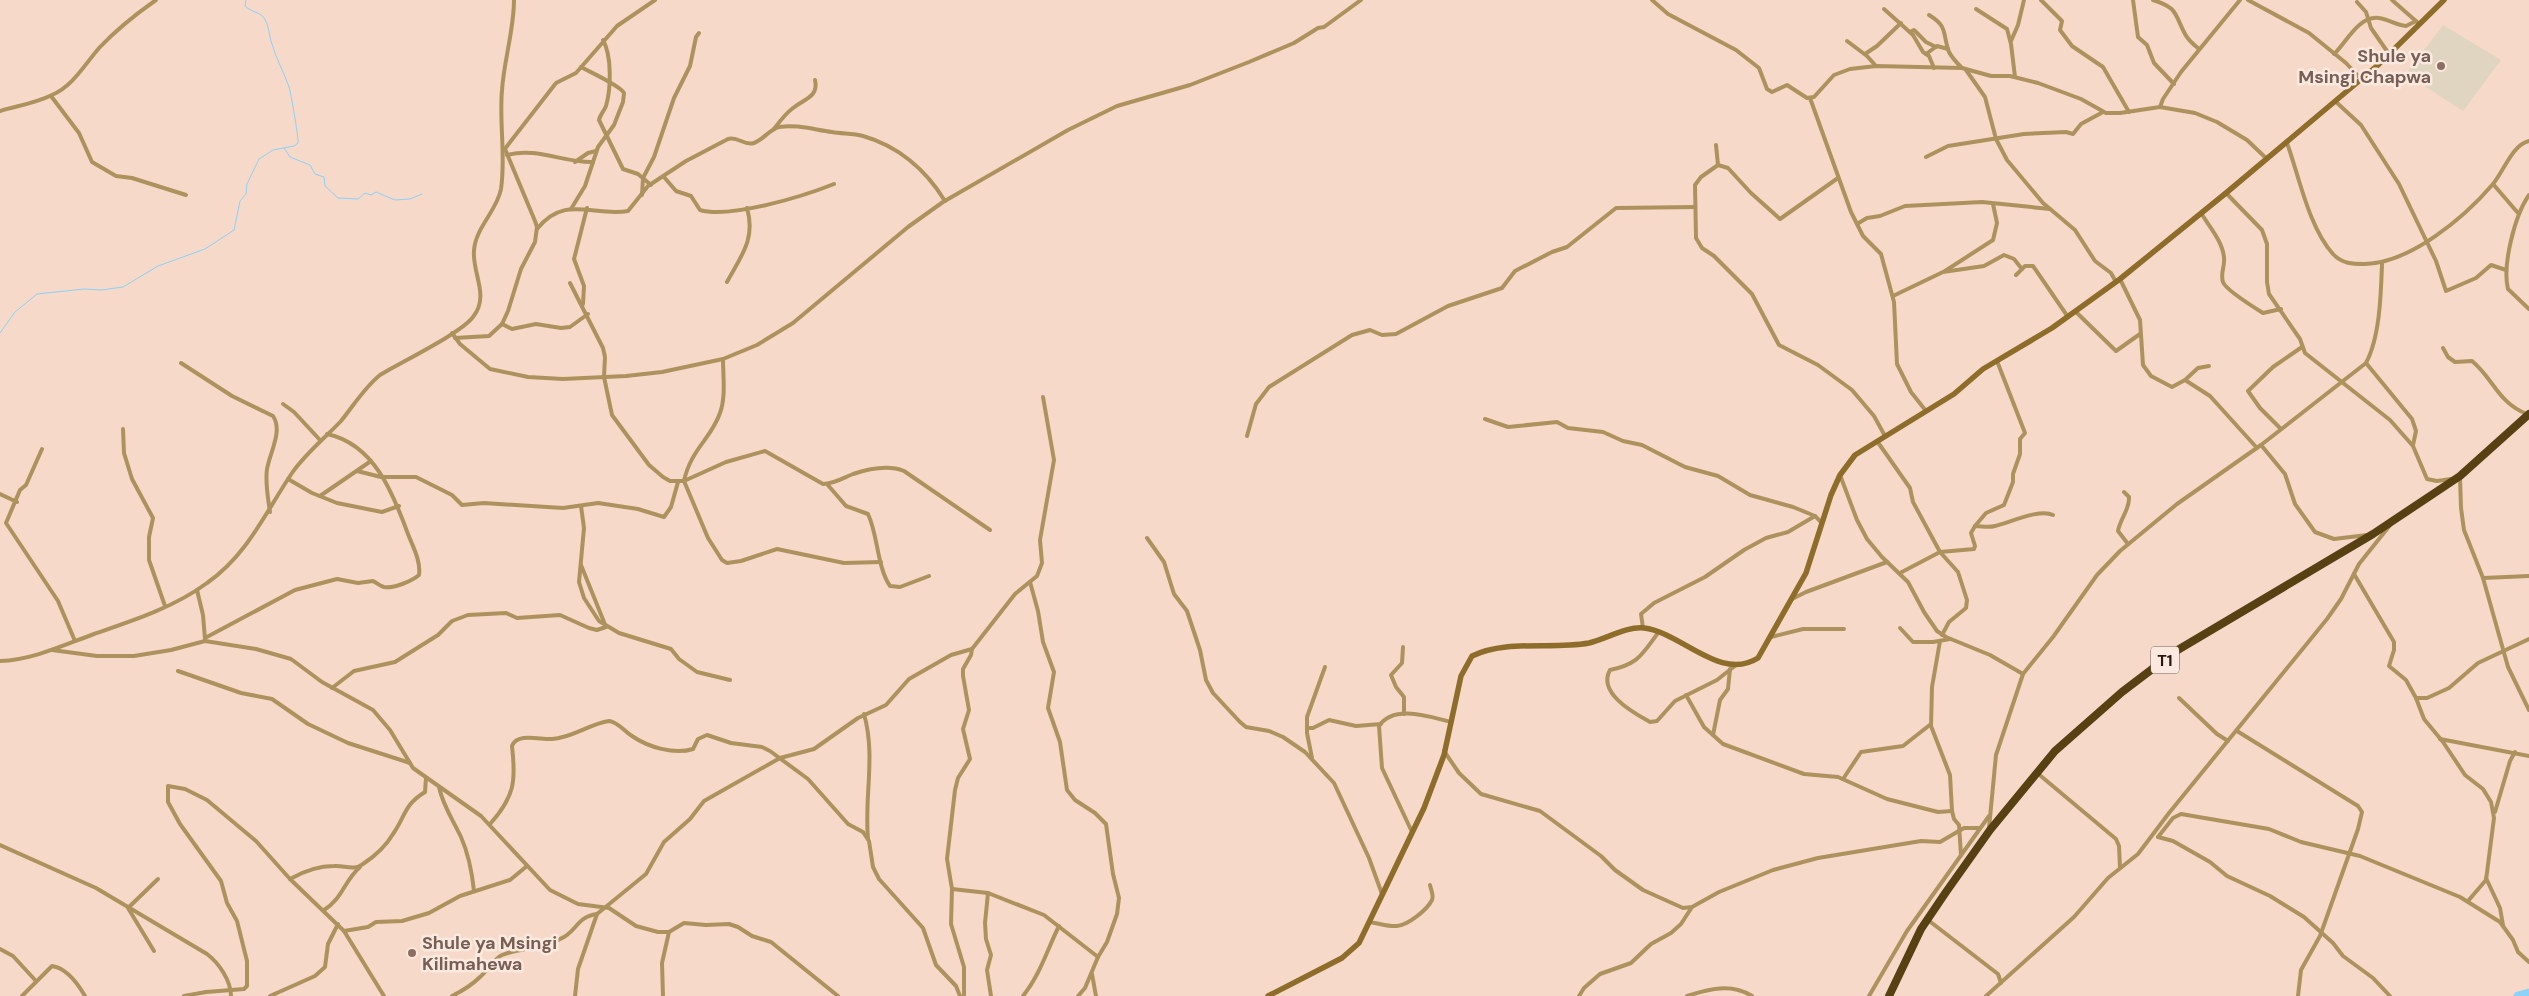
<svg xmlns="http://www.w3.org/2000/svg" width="2529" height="996" viewBox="0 0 2529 996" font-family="'DM Sans',sans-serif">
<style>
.education{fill:#e0d5c0}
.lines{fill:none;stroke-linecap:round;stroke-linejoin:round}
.stream{stroke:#8cd2f9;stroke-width:1}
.river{stroke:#8cd2f9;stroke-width:9}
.street{stroke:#ae925e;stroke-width:4}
.secondary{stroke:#8e6d2a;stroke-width:5.5}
.highway{stroke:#574012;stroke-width:8}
.education-dot{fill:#8d6e63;stroke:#fbe9df;stroke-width:2}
.labels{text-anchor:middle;stroke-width:5;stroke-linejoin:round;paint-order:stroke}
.shield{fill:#fbe9df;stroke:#645851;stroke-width:1}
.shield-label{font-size:16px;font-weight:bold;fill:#241a14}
.education-label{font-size:18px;font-weight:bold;fill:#785e54;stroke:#fbe9df;text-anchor:end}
</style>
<rect width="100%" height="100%" fill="#f6d9c9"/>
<path class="education" d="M2443,25L2501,60L2463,111L2406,74Z"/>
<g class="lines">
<g class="stream">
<path d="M284,148L290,157L310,165L315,174L324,177L325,186L338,198L358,199L365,193L371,195L376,192L395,200L410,199L422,194"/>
<path d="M0,333L15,312L37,294L84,289L101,290L123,287L158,266L205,249L234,230L240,201L246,194L247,184L259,159L273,150L294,146L298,143C299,140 291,93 289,87C284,72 276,59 272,44C269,36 269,25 264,18C260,12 251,12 245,6L246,0"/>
</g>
<path class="river" d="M2518,996L2529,993"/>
<g class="street">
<path d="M1652,0L1668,14L1736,50L1759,68L1767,89L1772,92L1787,85L1807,98L1814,97L1834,75L1850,69L1876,66L1962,68L1991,76H2010L2038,83L2081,99L2106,113H2120L2160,107L2195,113L2217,122L2247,140L2267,159"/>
<path d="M2041,0L2062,21L2060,30L2072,46L2103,67L2129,112"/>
<path d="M2133,0L2138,37L2147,45L2154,63L2174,84"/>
<path d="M2153,0C2178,8 2174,13 2185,34C2188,40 2194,45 2199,49"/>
<path d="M2248,0L2309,33L2346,63L2361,79"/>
<path d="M2392,0L2417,22"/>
<path d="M2357,2L2366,12L2371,28L2389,54"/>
<path d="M1884,9L1913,35L1923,52L1929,56L1934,68"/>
<path d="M1976,9L2007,29L2011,44L2015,77"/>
<path d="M1929,15C1949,27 1942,34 1949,52C1952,58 1957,63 1962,68"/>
<path d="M1910,32L1914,30L1926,42L1936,47"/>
<path d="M603,40C612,56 611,89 606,106C604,111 600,115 599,120L623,169L638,174L651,185"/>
<path d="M1847,41L1867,56L1876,66"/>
<path d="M2011,41L2018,25L2024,0"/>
<path d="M1865,54L1877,46L1901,23"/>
<path d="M1926,54L1937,46L1948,49"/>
<path d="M2334,54C2346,43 2359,15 2379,18C2388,19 2396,25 2406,26L2416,21"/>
<path d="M1966,70L1985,97L1996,139L2007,160L2043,203L2075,230L2095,261L2111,273L2116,282"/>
<path d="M51,96L79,133L92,162L116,176L132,178L186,195"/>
<path d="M1810,98L1851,212L1863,236L1881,254L1894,302L1897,364L1911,392L1926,411"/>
<path d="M2335,101L2361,125L2399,184L2436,261L2446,291L2476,278L2491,265L2506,270"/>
<path d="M2160,107L2163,99L2181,72L2240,0"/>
<path d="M0,111C17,106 36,103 52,95C74,85 84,65 100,47C117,29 136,14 156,0"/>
<path d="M774,129C780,121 785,114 793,108C804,99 819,97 815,80"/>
<path d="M2287,143C2299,176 2309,228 2333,254C2342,264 2353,264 2365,264C2410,263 2464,218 2493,184C2504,171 2512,145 2529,141"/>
<path d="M1716,145L1718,165L1701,177L1695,185L1696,238L1702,248L1714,256L1752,294L1779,345L1818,365L1852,390L1874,416L1885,436"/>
<path d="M504,150L556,83L576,73L617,26L655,0"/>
<path d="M507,155C537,147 564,163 593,162"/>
<path d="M1926,157L1948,146L2024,134L2066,132L2073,134L2081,124L2103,112"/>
<path d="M575,162L588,153L596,151"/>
<path d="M1718,165L1728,168L1751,193L1780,219L1838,178"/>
<path d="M664,177L676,191L691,196L700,210C730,219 804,196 834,184"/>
<path d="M2493,184L2518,213"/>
<path d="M2226,193L2262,230L2267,244V282L2269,294L2300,339L2305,353L2390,420L2413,446L2427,479L2437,481L2451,479"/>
<path d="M642,195L643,178L654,157L674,98L690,66L696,37L699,33"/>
<path d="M2529,195C2515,215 2502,265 2508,289L2529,309"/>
<path d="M571,209L585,186L598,147L614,125L623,102L624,93C621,86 590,72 581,67"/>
<path d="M2201,213C2209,226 2223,242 2224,258C2225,266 2220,274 2223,282C2225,289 2255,308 2263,313L2281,309"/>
<path d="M1857,224L1867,218L1880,216L1905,206L1982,202L2050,209"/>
<path d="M537,229C565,194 593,217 628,211L648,186L686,161L728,139C738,136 744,146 754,143C763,140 770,129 779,127C797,124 815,130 832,132C842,134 853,133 863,136C898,146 926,170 945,201"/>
<path d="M1945,271L1993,240L1997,223L1993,204"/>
<path d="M2016,275L2025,266H2033L2068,317"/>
<path d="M2120,279L2140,320L2143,365L2151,376L2172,387L2185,380L2210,396L2257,448"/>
<path d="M727,282C741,256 756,239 747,208"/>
<path d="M570,283L603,348L605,357L604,377L612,415L649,465L663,477L670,481H684L726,462L765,451L823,484C834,484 843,478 853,474C868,469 889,465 904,471L990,530"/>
<path d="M1893,296L1943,272L1984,266L2004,255L2014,259L2022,269"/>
<path d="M583,304L584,286L574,259L587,208"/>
<path d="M2076,312L2116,351L2140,334"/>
<path d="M502,324L512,329L536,324L561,328L570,327L588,314"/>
<path d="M452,333L460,344L490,369L528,377L563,379L626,376L662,372L723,359L757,345L793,323L908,227L943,202L1068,130L1117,106L1190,85L1249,62L1294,43L1318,28L1324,27L1361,0"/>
<path d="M455,338L489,336L502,324L508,311L521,269L535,242L537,227L535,221L505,149"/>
<path d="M2443,348L2448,357L2455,362L2472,361C2493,378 2498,403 2527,414"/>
<path d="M723,359C723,376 726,397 720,413C711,439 691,449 684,481L708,538L722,560L727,563L741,561L777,549L844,563L881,562"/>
<path d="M181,363L232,396L273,416C283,431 270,452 267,469C265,483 268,498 270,512"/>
<path d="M2366,363L2412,419L2416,431L2413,445"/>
<path d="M2185,380L2198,368L2209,366"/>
<path d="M283,404L294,412L320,440"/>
<path d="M1485,419L1508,427L1557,422L1568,428L1603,432L1623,441L1642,445L1685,467L1718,476L1750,495L1793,507L1815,516L1822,523"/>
<path d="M123,429L124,453L132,479L153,518L149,537V560L165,606"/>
<path d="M2281,429L2260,408L2248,391L2273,367L2302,347"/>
<path d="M1247,436L1256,404L1269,387L1352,335L1370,330L1382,335L1396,334L1448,306L1502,288L1515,271L1552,252L1567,247L1616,208L1695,207"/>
<path d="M1877,441L1910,488L1913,502L1940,552L1958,572L1967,600L1966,608L1949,622L1942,635"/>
<path d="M2261,445L2285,474L2295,504L2315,532L2334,539L2367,535"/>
<path d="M42,449L26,485L20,490L6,523L58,601L75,641"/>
<path d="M357,471L381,477H416L452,495L462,505L484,503L563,508L598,503L638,509L664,517L671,507L678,482"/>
<path d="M1840,475L1857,520L1867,539L1882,557L1908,582L1924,612L1937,631L1946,637L1990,655L2023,674"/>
<path d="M2460,477L2461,508L2464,530L2483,578L2508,667L2529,710"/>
<path d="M288,479L312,493L337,503L382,512L399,506"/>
<path d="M827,484L846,506L868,514C878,535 877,567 890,586L900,587L929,576"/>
<path d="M2124,492L2129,497C2130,509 2120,519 2118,531L2128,544"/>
<path d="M0,494L17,502"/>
<path d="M320,496L371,461"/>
<path d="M581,506L584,528L579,582L584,598L599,621L619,633L671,649L679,659L697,672L730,680"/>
<path d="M1975,526L1986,513L2004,505L2013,482V474L2020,454V439L2025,433L1997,361"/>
<path d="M1147,538L1164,562L1174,594L1187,611L1200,650L1206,680L1213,693L1240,722L1246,727L1269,731L1283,737L1305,752L1334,783L1369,858L1382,894"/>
<path d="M1900,573L1940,552L1974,549L1975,546L1971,533L1975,526C1982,526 1988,528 1995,526C2009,523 2040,508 2053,515"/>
<path d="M2354,574L2394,642V650L2389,666L2406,680L2416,698L2424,719L2443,742L2465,775L2483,789L2491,802L2494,818L2486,880L2468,901"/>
<path d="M2483,578L2529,576"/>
<path d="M1030,582L1038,611L1043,642L1054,672L1048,708L1060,742L1067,790L1075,800L1095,813L1106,824L1113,874L1119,898L1117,914L1107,942L1098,957L1085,988L1078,996"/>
<path d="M197,590L203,615L205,639"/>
<path d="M1792,599L1806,592L1887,562"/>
<path d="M1643,628L1641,614L1654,603L1705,577L1744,550L1766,538L1788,532L1815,516"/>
<path d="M1900,628L1913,642H1933L1950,639"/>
<path d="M1658,633C1642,654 1639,664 1610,670C1597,693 1634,713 1650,722L1657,721L1675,701L1717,680L1736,665"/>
<path d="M1771,637L1803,629H1844"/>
<path d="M205,638L295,590L337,579L358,583L373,581C377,583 380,586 384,587C393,589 412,581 419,575C421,561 413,547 408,534C393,493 374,444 327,434"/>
<path d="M1940,641L1932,687L1931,726L1950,775L1952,811L1954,819L1959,825L1961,855"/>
<path d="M1403,647L1402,663L1391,675L1396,687L1404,697V714"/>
<path d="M52,650L97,656H134L171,650L205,641L256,649L291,659L322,682L373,710L390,730L413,768L481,816L550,890L578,904L609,908L636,926L658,932H669L684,923L706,925L729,924L738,927L752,936L771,942L838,996"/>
<path d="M0,661C32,660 64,645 94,634C132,621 175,607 207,583C248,554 265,513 292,473C306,453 325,438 341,421C354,405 364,388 380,375C401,362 460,334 473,317C490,296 472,273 474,251C475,228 497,211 501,189C506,156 499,123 502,90C504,60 514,30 514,0"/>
<path d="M178,671L241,693L272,699L308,724L348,743L410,763"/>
<path d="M332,688L354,671L395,662L438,635L452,621L468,615L506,613L517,618L560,615L589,628L597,630L606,627L581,565"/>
<path d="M1686,695L1704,727L1723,744L1804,774L1838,777L1887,799L1938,812L1952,811"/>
<path d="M2179,698L2217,734L2228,741"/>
<path d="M2416,698H2427L2449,688L2478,663L2529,639"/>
<path d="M864,714C876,756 864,797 868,839"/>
<path d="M1307,728H1313L1329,720L1356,726L1381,724"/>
<path d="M2237,731L2358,806L2362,812L2358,829L2320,936L2301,970L2298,996"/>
<path d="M1713,735L1720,700L1728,689L1730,669"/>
<path d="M2440,739L2529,756"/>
<path d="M1444,751L1459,773L1481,794L1540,811L1601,856L1615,870L1643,890L1683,908L1692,907L1719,892L1773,870L1818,858L1921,841L1940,842L1964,828H1979"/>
<path d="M1312,758L1307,733V717L1325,667"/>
<path d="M2036,772L2116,839L2119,846L2120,868"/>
<path d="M1843,779L1861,752L1903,746L1931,724"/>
<path d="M439,787C443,806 453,820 461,837C469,855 472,872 474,891"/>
<path d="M2495,812L2510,761L2515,752"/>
<path d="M490,824C515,796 516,781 512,746C517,732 541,740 552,739C572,738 589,724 609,721C618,722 624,731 632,736C648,747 674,755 693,749L698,739L707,735L731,743L762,747L770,751L808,779L848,824L863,832L869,841L873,867L879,879L923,928L936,965L956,986L960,996"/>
<path d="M1989,828L1996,755L2023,674L2053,637L2097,575L2120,551L2177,504L2261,445L2366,363C2380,337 2381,293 2382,264"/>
<path d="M1412,832L1382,768L1379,726C1394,704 1430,717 1451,722"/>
<path d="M2158,837L2173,818L2181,814L2269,829L2301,842L2360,856L2460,897L2500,922L2513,940L2518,952L2529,962"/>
<path d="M2158,837L2173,841L2210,862L2227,876L2270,896L2304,917L2333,943L2343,956L2373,978L2390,996"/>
<path d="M0,845L96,888L207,954C219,963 231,981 231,996"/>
<path d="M2486,878L2500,908L2503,925"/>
<path d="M290,879C304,871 317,866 334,866C344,865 354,871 363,864C375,856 386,846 393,834C406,815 404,805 425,792L426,778"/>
<path d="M952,889L988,893L1044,915L1098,957"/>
<path d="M988,893L985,923L986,939L991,955L987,970L991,996"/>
<path d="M324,910C343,898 344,881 360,867"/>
<path d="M1928,920L1998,974L2001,983"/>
<path d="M1369,922C1378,923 1389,927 1397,926C1408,925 1427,910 1432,900C1434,895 1431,890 1430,885"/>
<path d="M344,931L368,927L376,922L402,921L429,913L460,896L510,880L527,866"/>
<path d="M0,949L13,956L36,981"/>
<path d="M154,951L128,908L158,879"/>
<path d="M1092,974L1096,996"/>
<path d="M22,996L52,966C67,968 78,984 85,996"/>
<path d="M184,996L206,992L244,989L247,986V961L237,921L227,903L221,881L180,824L168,802V786L185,789L207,800L256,841L290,879L344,931L384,996"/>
<path d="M270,996L315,976L325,967L328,944L338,924"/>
<path d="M452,996C462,991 472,985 480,977C487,971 494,959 502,955C522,947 544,949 564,937C578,929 577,917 597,914"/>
<path d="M575,996L578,969L597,914L646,874L664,842L690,819L704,801L780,758L814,749L858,718L886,705L909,679L951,655L972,649L1015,594L1037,576L1042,563L1040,540L1054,460L1043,397"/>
<path d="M663,996L662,963L669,932"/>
<path d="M964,996V967L951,924L952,889L947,859L955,790L958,778L970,759L963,729L969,710L963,676V669L971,655L972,649"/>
<path d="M1023,996C1040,975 1047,950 1059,926"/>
<path d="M1579,996L1584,988L1600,974L1631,963L1651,944L1671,933L1681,924L1692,907"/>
<path d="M1687,996C1709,989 1731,983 1752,996"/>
<path d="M1869,996L1907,931L1989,816"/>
<path d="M1986,996L2074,917L2108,878L2138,854L2169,813L2327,619L2341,599L2359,564L2391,524"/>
</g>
<path class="secondary" d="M1268,996L1342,958L1359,943L1424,808L1444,755L1461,676L1472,656C1507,639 1551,650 1589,643C1606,639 1627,626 1644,628C1681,632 1720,682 1758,658L1806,573L1831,495L1840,475L1855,455L1954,394L1983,369L2052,328L2120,279L2226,193L2378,65L2444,0"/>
<path class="highway" d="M1889,996L1921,929L1946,892L1990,830L2055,751L2122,692L2176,651L2373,534L2460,476L2529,414"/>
</g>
<g class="education-dot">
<circle cx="2441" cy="66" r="5"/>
<circle cx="412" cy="953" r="5"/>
</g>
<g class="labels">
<rect class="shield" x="2151" y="646.5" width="28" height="27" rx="4"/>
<g class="shield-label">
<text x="2165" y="666">T1</text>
</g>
<g class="education-label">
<text x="2431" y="62">Shule ya<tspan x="2431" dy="21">Msingi Chapwa</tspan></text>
<text x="422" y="949" text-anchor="start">Shule ya Msingi<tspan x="422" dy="21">Kilimahewa</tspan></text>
</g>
</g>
</svg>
